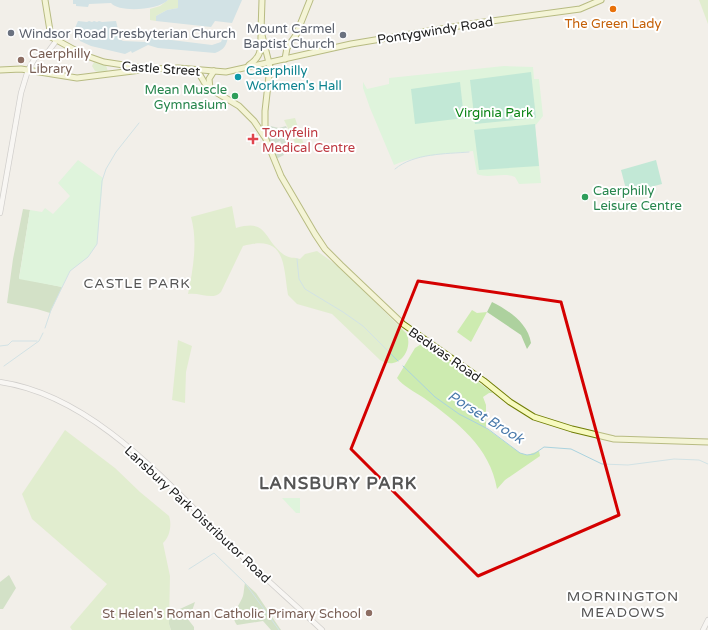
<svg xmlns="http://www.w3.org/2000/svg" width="708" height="630" viewBox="0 0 708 630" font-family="'Varela Round',sans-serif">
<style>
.grass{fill:#cdebb0}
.forest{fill:#add19e}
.cemetery{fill:#aacbaf}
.park{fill:#c8facc}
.pitch{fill:#88e0be}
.water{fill:#aad3df}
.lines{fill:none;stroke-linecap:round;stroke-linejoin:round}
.stream{stroke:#aad3df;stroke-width:1}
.tertiary-casing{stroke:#a9a9a9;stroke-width:6}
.secondary-casing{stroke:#707d05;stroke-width:7}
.tertiary{stroke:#fff;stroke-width:4.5}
.secondary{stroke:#f7fabf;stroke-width:5}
.marked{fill:none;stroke:#d40000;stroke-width:3;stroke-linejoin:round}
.food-dot{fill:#e8710a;stroke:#fff;stroke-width:1.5}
.worship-dot{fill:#6b7280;stroke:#fff;stroke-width:1.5}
.education-dot{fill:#8d6e63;stroke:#fff;stroke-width:1.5}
.culture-dot{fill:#0f9aa8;stroke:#fff;stroke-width:1.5}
.leisure-dot{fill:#2e9e5b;stroke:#fff;stroke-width:1.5}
.health-dot{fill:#e0444e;stroke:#fff;stroke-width:1.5}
.labels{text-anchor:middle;stroke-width:4;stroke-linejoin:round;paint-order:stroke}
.food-label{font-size:13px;fill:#c56008;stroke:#fff}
.worship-label{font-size:13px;fill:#5b616d;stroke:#fff;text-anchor:end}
.street-label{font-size:13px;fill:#222;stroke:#fff}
.education-label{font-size:13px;fill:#785e54;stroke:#fff;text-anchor:start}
.culture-label{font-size:13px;fill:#0d838f;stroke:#fff;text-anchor:start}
.leisure-label{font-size:13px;fill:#27864d;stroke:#fff;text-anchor:end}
.park-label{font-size:13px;fill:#0c8416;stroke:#fff}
.health-label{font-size:13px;fill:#be3a42;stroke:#fff;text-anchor:start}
.neighbourhood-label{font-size:14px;letter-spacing:1px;fill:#555;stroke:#fff}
.water-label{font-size:14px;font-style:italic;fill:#4a7aab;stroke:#fff}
.district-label{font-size:17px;font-weight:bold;letter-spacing:1px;fill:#555;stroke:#fff}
</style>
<rect width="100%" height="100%" fill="#f2efe9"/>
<g class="grass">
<path d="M168,0H178V8L167,10L156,16V21L150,20V9L160,6Z"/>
<path d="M699,0H708V24Z"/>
<path d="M94,62L106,65L108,72L101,73L95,71L92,66Z"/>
<path d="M295,118L304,145L298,149L284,120Z"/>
<path d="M232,206L236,228C268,219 262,237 283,254C289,259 295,257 300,259L305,254L317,251L342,269L407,334C413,351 398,371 380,360L332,314L297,304L288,295C283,264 286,234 243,246L221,292C213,301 200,292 188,294C193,269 198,242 191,217Z"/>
<path d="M472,310L477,313L487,312L471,342L457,332Z"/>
<path d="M178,340L192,346L186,372L185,403L172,400Z"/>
<path d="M423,343L427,344L493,393H489L483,397L486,405V428L520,453L527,455L539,451L540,456L505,480L497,489C490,447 457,422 424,398C415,392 403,386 397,378L415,348Z"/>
<path d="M65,430L115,468L140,492L169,516C172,524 170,537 163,543L170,576L169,624L171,630H72L70,627L107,584L32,519L22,494Z"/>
</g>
<g class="forest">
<path d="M23,209L30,210L19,278L62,287L50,313L37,309L7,303L13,259Z"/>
<path d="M492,302C508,310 528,323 531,343L527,349L521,335L487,312Z"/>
<path d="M9,575L16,588L3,609H0V582Z"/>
<path d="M245,583L256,593L281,630H271L263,621L237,625C229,615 239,607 243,596C244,592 244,587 245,583Z"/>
<path d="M195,602L191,614L187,618L194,627V630H171L169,624V614Z"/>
</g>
<path class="cemetery" d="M266,125L279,128L286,126L291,137L286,139L289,145L283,147L280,141L271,145L274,151L281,149L284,155L276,159L269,141Z"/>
<g class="park">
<path d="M504,66L533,67L534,79H539L543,116L535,126L541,183L519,184L515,177C502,172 489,179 477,174L473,151C448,154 416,155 394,165L370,108L363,88V82L367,89L389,84V78Z"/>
<path d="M78,160L103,178L97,244L88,257L70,271L62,287L19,279L30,210L42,212L45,208L53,214L70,196L58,183Z"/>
<path d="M282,498H300V513H296Z"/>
</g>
<g class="pitch">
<path d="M531,72L536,118L475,124L470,80Z"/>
<path d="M460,82L464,118L415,124L411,89Z"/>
<path d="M535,124L539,166L479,170L474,130Z"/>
<path d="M656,160L662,184L627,193L621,170Z"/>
</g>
<g class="water">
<path d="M73,0H168C159,10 119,13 111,3L89,4L88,7L76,6V4H73Z"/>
<path d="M178,0H242L232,23L215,21L211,27L156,21V16L167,10L178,8Z"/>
<path d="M78,21L87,22L89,21L92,22L94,21L97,22L99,21L102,22L116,21L119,33L118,38L123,41L146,42L150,38H155L212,45L221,42L224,35L228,36C227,45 224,50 215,53L158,48L148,45L132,53L131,51L125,54L91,46L80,41L75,28Z"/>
</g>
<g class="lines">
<g class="stream">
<path d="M395,169C414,153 446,154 469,152"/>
<path d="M297,259L299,279L305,289L343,312L363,326L398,361"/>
<path d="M45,328L51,310L70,271L88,257L97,244L102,181L106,169L116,152L139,123"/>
<path d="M0,346L8,345L12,341H37"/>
<path d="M4,366L39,341L43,333"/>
<path d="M403,366L435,397L459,414L488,429L520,453L527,455L534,454L544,447L571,449L602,464L628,465L674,459L699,460L708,464"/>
<path d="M189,569L214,553L245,583L279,630"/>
</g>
<defs>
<g id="tertiary">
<path d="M0,213L21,93L28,70L35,58L48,52L56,41"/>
<path d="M0,382C89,395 160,475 220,535C253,568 288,598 322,630"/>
<path d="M703,630L708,620"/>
</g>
<g id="secondary">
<path d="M45,0L51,37L84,55L104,62L150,69L178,68L226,72L351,44L477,23L580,9L601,0"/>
<path d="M262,0L261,31L270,67L265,111V137L281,176L315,234L325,249L341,265L403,324L484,381L510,402L534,417L572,429L614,439L708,442"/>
<path d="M285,59L287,48L296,35L310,0"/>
<path d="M249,65C261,57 261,50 261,36"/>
<path d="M0,70L21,69L77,78L141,70"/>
<path d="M194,71L200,75L207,87L239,106L254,121L264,136"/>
<path d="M210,88L209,79L214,71"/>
</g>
</defs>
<use href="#tertiary" class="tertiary-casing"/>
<use href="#secondary" class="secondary-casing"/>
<use href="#tertiary" class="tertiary"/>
<use href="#secondary" class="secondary"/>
</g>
<path d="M0 0H708V630H0ZM418,281L561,302L619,515L478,576L351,449Z" fill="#f2efe9" fill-opacity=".55" fill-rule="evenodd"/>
<path class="marked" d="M418,281L561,302L619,515L478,576L351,449Z"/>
<circle class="food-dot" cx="613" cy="9" r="4"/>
<g class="worship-dot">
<circle cx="11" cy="33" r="4"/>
<circle cx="343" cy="35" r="4"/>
</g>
<g class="education-dot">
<circle cx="21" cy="60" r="4"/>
<circle cx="369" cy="613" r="4"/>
</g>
<circle class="culture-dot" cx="238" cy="77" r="4"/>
<g class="leisure-dot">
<circle cx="235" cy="96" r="4"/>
<circle cx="585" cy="197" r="4"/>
</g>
<path class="health-dot" d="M251 133h4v4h4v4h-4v4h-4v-4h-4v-4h4z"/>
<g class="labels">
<g class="food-label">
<text x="613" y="28">The Green Lady</text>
</g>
<g class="worship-label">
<text x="335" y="33">Mount Carmel<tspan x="335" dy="15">Baptist Church</tspan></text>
<text x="19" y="38" text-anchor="start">Windsor Road Presbyterian Church</text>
</g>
<g class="street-label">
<text transform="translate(435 30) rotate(-9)" y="5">Pontygwindy Road</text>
<text transform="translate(161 68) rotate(4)" y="5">Castle Street</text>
<text transform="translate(445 354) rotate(35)" y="5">Bedwas Road</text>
<text transform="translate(198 514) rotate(43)" y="5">Lansbury Park Distributor Road</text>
</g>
<g class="education-label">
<text x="29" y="58">Caerphilly<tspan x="29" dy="15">Library</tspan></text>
<text x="361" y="618" text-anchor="end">St Helen's Roman Catholic Primary School</text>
</g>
<g class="culture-label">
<text x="246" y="75">Caerphilly<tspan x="246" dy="15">Workmen's Hall</tspan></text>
</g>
<g class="leisure-label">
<text x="227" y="94">Mean Muscle<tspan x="227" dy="15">Gymnasium</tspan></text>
<text x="593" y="195" text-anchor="start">Caerphilly<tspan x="593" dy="15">Leisure Centre</tspan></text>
</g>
<g class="park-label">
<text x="494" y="117">Virginia Park</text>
</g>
<g class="health-label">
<text x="262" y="137">Tonyfelin<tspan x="262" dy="15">Medical Centre</tspan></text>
</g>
<g class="neighbourhood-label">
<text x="137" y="288">CASTLE PARK</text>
<text x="623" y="601">MORNINGTON<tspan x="623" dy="16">MEADOWS</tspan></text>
</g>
<g class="water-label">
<text transform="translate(486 417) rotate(32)" y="5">Porset Brook</text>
</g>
<g class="district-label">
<text x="338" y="489">LANSBURY PARK</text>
</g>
</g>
</svg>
